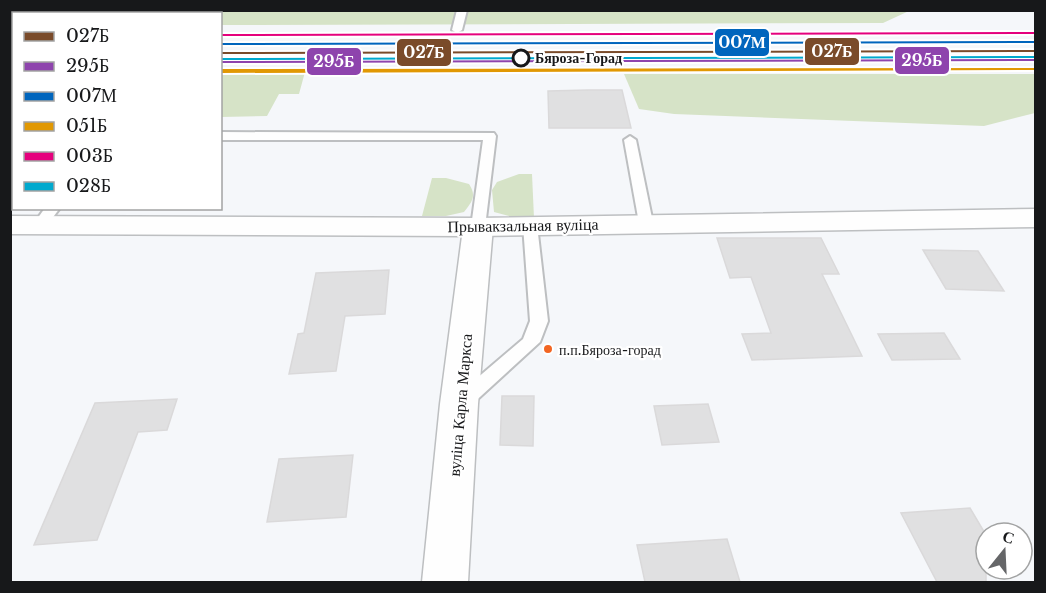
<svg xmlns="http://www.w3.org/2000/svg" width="1046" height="593" viewBox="0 0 1046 593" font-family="'Libre Baskerville',serif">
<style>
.green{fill:#d6e3c7}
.building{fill:#e0e0e1;stroke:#dad9da;stroke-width:1.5}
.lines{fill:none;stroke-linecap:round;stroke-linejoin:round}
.lane-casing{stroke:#bdbfc1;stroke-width:4}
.street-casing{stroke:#bdbfc1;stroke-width:3}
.secondary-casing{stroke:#bdbfc1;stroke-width:3}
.lane{fill:#fefefe;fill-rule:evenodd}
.street{fill:#fefefe;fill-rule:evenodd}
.secondary{fill:#fefefe;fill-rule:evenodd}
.rail-1-casing{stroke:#fff;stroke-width:4}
.rail-2-casing{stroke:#fff;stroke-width:4}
.rail-3-casing{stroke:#fff;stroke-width:4}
.rail-4-casing{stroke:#fff;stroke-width:4}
.rail-5-casing{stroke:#fff;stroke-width:4}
.rail-6-casing{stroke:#fff;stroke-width:4}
.rail-1{fill:#7a4b2a;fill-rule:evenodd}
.rail-2{fill:#8e44ad;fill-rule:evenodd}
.rail-3{fill:#0065bd;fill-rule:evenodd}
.rail-4{fill:#e19803;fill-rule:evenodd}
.rail-5{fill:#e5007d;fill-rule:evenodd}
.rail-6{fill:#00a9ce;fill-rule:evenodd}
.stop-dot{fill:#fff;stroke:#17181a;stroke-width:3}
.bus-dot{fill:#f26522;stroke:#fff;stroke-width:2}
.labels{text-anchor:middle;stroke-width:4.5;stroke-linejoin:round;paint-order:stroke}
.far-stop-label{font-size:14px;font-weight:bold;fill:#17181a;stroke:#fff;text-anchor:start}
.bus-label{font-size:14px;fill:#17181a;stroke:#fff;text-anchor:start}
.street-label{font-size:16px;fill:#17181a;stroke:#fff}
.line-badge{stroke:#fff;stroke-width:2}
.badge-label{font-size:16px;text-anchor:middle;font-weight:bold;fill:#fff}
</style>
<rect width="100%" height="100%" fill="#f5f7fa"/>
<g class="green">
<path d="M10,11H909L883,23L221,25L220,14H14L13,26H11Z"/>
<path d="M305,72L299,94H279L267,116L221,117V73Z"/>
<path d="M624,74H1035V113L984,126L674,114L639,109Z"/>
<path d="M519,174H532L534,218L509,216L494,212L492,190L497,182Z"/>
<path d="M432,178H446L469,184C477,196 472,202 464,212L446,216H422Z"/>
</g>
<g class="building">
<path d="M588,90H622L631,128H549L548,91Z"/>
<path d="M717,238H821L839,274H822L862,356L752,360L742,334L771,333L751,277L730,278Z"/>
<path d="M923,250L978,251L1004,291L946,289Z"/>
<path d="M389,270L385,314L345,316L336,371L289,374L298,334L304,333L316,273Z"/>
<path d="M944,333L960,359L892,360L878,334Z"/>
<path d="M502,396H534L533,446L500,445Z"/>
<path d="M177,399L167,430L138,432L97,540L34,545L95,403Z"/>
<path d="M708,404L719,442L662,445L654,406Z"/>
<path d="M353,455L346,517L267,522L279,459Z"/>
<path d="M970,508L986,535V582H937L901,513Z"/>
<path d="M727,539L740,582H645L637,545Z"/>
</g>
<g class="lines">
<defs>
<g id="lane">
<path d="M457,10H467L462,30L457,33L452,30Z"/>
<path d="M220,132L494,133L496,136L485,227L478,231L471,227L483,140H220Z"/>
<path d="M630,136L636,140L653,223L646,227L639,223L624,140Z"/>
<path d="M45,208H60L44,229H34L32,226Z"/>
<path d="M530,221L537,225L548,321L540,342L469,407L462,409L455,407L452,402L455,397L523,339L530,321L523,225Z"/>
</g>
<path id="street" d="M1036,209V227L478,236L468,233L463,227L468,221L478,218Z"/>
<path id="secondary" d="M10,216L478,218L488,221L493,227L478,404L468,582H422L440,404L462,236L10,234Z"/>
</defs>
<use href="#lane" class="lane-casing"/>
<use href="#street" class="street-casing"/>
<use href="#secondary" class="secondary-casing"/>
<use href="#lane" class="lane"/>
<use href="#street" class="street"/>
<use href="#secondary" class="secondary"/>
<defs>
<path id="rail-1" d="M1036,50V52L220,54V52Z"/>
<path id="rail-2" d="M1036,59V61L220,63V61Z"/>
<path id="rail-3" d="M1036,41V43L220,45V43Z"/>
<path id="rail-4" d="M1036,68V70L220,73V69Z"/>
<path id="rail-5" d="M1036,32V34L220,36V34Z"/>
<path id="rail-6" d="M1036,56V58L220,60V58Z"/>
</defs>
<use href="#rail-1" class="rail-1-casing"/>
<use href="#rail-2" class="rail-2-casing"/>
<use href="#rail-3" class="rail-3-casing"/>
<use href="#rail-4" class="rail-4-casing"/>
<use href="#rail-5" class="rail-5-casing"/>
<use href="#rail-6" class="rail-6-casing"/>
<use href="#rail-1" class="rail-1"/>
<use href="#rail-2" class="rail-2"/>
<use href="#rail-3" class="rail-3"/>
<use href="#rail-4" class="rail-4"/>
<use href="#rail-5" class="rail-5"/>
<use href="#rail-6" class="rail-6"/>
</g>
<circle class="stop-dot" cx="521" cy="58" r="8"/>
<circle class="bus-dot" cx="548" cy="349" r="5"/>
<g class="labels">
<g class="far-stop-label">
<text x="535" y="63">Бяроза-Горад</text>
</g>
<g class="bus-label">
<text x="559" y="355">п.п.Бяроза-горад</text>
</g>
<g class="street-label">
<text transform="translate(523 225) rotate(-1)" y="6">Прывакзальная вуліца</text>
<text transform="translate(460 405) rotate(-85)" y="6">вуліца Карла Маркса</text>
</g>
</g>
<g class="line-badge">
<rect x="714" y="28" width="56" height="29" rx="6" fill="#0065bd"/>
<rect x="804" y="37" width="56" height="29" rx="6" fill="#7a4b2a"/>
<rect x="396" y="38" width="56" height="29" rx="6" fill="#7a4b2a"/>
<rect x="894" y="46" width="56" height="29" rx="6" fill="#8e44ad"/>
<rect x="306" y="47" width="56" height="29" rx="6" fill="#8e44ad"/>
</g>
<g class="badge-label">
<text x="742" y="48">007М</text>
<text x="832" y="57">027Б</text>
<text x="424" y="58">027Б</text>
<text x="922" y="66">295Б</text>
<text x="334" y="67">295Б</text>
</g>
<rect width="1046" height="593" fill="none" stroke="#17181a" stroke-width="24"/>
<rect x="12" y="12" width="210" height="198" fill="#ffffff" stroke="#a2a3a3" stroke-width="1.5"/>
<rect x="24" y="32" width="30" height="9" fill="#7a4b2a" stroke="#a2a3a3" stroke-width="1.5"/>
<text x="66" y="42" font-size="18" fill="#17181a">027Б</text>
<rect x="24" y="62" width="30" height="9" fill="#8e44ad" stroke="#a2a3a3" stroke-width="1.5"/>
<text x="66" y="72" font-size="18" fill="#17181a">295Б</text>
<rect x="24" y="92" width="30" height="9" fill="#0065bd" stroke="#a2a3a3" stroke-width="1.5"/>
<text x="66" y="102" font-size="18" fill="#17181a">007М</text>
<rect x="24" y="122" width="30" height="9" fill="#e19803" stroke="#a2a3a3" stroke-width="1.5"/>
<text x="66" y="132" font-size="18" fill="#17181a">051Б</text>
<rect x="24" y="152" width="30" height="9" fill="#e5007d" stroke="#a2a3a3" stroke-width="1.5"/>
<text x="66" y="162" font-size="18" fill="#17181a">003Б</text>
<rect x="24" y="182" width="30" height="9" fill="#00a9ce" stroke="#a2a3a3" stroke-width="1.5"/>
<text x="66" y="192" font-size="18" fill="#17181a">028Б</text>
<g transform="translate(1004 551) rotate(18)"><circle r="28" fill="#ffffff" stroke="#a2a3a3" stroke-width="1.5"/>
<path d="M0-4.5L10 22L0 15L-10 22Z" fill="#656668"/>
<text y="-9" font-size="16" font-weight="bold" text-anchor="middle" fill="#17181a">С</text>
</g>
</svg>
